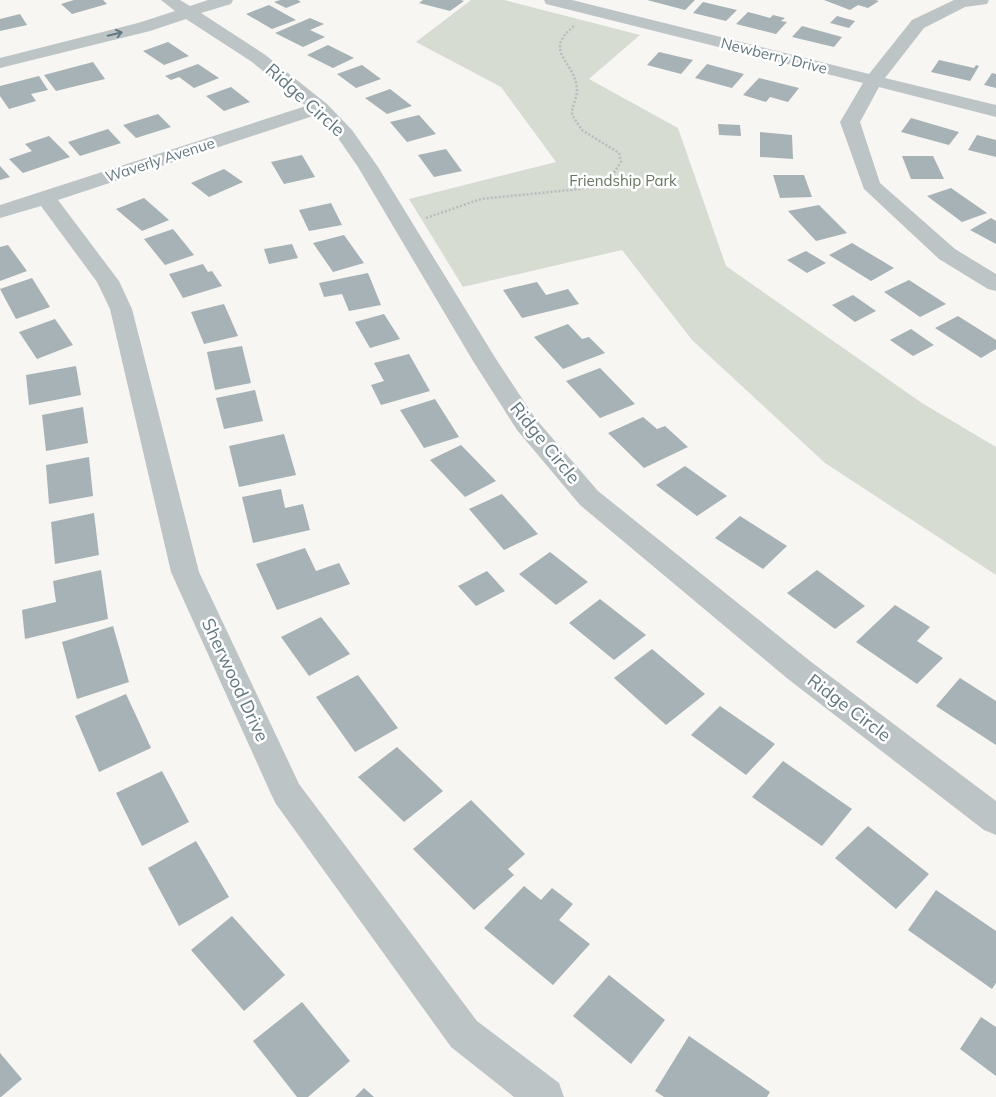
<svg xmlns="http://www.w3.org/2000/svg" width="996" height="1097" viewBox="0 0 996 1097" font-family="Mulish,sans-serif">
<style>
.green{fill:#d7dcd2}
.building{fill:#a6b2b5}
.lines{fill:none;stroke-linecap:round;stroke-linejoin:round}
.path{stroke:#b7bcbe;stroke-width:2.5;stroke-dasharray:2 2;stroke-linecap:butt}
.minor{fill:#bdc4c6;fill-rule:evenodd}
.oneway{stroke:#61787f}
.labels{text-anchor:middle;stroke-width:5;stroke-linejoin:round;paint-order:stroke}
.far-street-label{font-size:15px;fill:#61787f;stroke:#fff}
.far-park-label{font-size:15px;fill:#687760;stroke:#fff}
.street-label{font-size:18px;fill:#61787f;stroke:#fff}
</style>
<rect width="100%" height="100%" fill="#f7f6f3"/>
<path class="green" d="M471,0H504L640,35L589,79L678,128L726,266L922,403L996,447V575L825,463L692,340L622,250L463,287L409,199L556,162L501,87L416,42Z"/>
<g class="building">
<path d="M74,0H103L107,4L72,14L61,4Z"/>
<path d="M280,0H298L301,2L286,8L274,2Z"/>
<path d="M423,0H461L464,1L450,11L419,3Z"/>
<path d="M647,0H695L685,10Z"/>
<path d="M824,0H875L879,1L868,8L858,5L850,10Z"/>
<path d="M703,2L737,10L726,21L693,13Z"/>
<path d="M269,5L296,20L272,29L246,14Z"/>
<path d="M748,12L770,18L773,15L785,18L781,21L787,22L776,34L736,24Z"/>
<path d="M20,14L27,25L0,31V19Z"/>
<path d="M837,16L855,21L849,28L830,23Z"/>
<path d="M310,18L324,24L310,30L325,37L303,47L275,33Z"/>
<path d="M802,26L842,37L834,47L792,37Z"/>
<path d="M168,42L189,56L164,65L143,51Z"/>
<path d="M328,45L354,58L333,68L307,55Z"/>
<path d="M659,52L693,60L681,74L647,65Z"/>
<path d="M939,60L974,68L976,65L979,66L970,81L931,72Z"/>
<path d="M93,62L105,79L56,91L44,75Z"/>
<path d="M198,64L219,78L194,88L179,77L171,80L165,76Z"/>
<path d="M707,64L744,74L732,88L695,78Z"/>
<path d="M362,65L381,79L356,88L337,74Z"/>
<path d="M992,73L996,74V88L984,85Z"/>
<path d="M39,76L48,90L31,94L36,101L9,109L0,96V86Z"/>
<path d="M759,78L799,88L788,102L770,97L766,102L743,95Z"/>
<path d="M231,87L250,102L224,111L206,96Z"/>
<path d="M390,89L412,106L387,114L365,98Z"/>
<path d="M158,114L171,127L136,138L123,125Z"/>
<path d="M419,115L436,134L407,142L390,122Z"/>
<path d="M911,118L959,132L949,145L901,132Z"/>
<path d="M718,124L740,125L741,136L719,135Z"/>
<path d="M108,129L121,143L80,156L68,142Z"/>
<path d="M760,132L792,135L793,159L760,157Z"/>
<path d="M977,135L996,140V157L968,150Z"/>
<path d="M49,136L70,157L23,173L9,159L32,151L25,144Z"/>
<path d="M446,149L462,171L434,177L418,155Z"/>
<path d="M302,155L315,177L284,184L271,162Z"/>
<path d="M902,156H933L944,179H911Z"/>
<path d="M0,166L10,177L0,180Z"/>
<path d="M224,169L243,182L209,197L191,183Z"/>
<path d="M773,175H804L812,197L780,198Z"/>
<path d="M951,188L987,213L962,222L927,196Z"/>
<path d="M144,198L169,220L142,231L116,209Z"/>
<path d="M331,203L342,225L309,231L299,210Z"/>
<path d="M819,205L847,233L816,241L788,211Z"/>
<path d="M991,218L996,221V244L970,230Z"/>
<path d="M173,229L194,255L165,265L144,239Z"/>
<path d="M344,235L364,263L333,272L313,243Z"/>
<path d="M852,243L894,268L871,281L829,255Z"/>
<path d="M292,244L298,258L269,264L264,249Z"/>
<path d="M8,245L27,271L0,281V247Z"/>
<path d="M806,251L826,263L807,273L787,260Z"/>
<path d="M203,264L208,272L212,271L222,286L183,298L169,274Z"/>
<path d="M368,273L381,305L349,311L342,294L324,297L319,283Z"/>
<path d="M32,278L50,307L16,319L0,289Z"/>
<path d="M909,280L946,304L920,317L884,292Z"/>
<path d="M537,282L546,295L568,289L579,304L522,318L503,290Z"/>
<path d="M853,295L876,311L855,322L832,305Z"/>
<path d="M224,304L238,336L204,344L191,312Z"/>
<path d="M384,314L400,339L370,348L355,322Z"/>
<path d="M958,316L996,340V349L981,358L935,328Z"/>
<path d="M55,319L73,345L37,359L19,332Z"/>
<path d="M568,324L582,339L589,337L605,353L563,369L534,337Z"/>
<path d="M911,329L934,345L913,356L890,340Z"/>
<path d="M242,346L251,383L215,390L207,352Z"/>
<path d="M409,354L430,391L381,405L371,385L384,381L374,363Z"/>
<path d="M76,366L81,395L29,405L26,375Z"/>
<path d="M600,368L635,404L600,418L566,381Z"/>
<path d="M255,390L263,421L224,429L216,398Z"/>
<path d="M435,399L459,437L424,448L400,410Z"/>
<path d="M83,407L88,443L46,451L42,415Z"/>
<path d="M643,417L657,429L665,426L688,447L644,468L608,433Z"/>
<path d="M284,434L296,475L239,487L229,446Z"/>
<path d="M461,445L496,481L465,497L430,460Z"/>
<path d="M89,457L93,496L49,504L46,465Z"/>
<path d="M685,466L727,496L697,516L656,485Z"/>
<path d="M281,489L285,508L303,504L310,530L253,543L242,497Z"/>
<path d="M502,494L538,534L504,550L469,509Z"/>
<path d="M94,513L99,555L55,564L51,522Z"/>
<path d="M740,516L787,546L763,569L715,538Z"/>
<path d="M305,548L316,571L339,563L350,584L277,610L256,564Z"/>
<path d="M550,552L588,582L556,605L519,574Z"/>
<path d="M101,570L108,619L25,639L22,610L56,602L53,581Z"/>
<path d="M817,570L865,606L835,629L787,593Z"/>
<path d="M487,571L505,591L476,606L458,586Z"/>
<path d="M600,599L646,635L614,660L569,623Z"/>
<path d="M895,605L930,627L917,641L943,658L917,684L856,642Z"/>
<path d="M321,617L350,654L309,676L281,637Z"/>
<path d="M113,626L129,682L77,699L62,642Z"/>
<path d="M652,649L705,694L666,725L614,678Z"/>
<path d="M358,675L398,728L355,752L316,697Z"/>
<path d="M960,678L996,701V745L936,706Z"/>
<path d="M126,694L151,748L99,772L75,716Z"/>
<path d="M720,706L775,744L746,775L691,735Z"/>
<path d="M397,747L443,791L404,822L358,777Z"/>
<path d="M783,761L852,809L822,846L752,797Z"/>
<path d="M162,771L189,822L142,846L116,793Z"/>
<path d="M471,800L525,854L508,869L514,875L474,910L413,849Z"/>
<path d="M868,826L929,874L896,909L835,858Z"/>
<path d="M196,841L229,897L179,926L148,868Z"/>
<path d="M524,886L541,900L552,888L573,904L559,920L590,944L553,985L484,928Z"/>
<path d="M936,890L996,931V983L992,989L908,930Z"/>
<path d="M232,916L285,975L244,1011L191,950Z"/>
<path d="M609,975L665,1020L631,1064L573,1016Z"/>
<path d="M302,1002L350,1061L308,1097H297L253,1041Z"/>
<path d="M981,1017L996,1027V1076L960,1049Z"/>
<path d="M689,1036L770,1092L767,1097H664L655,1091Z"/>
<path d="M0,1053L22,1079L1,1097H0Z"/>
<path d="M364,1088L374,1097H355Z"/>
</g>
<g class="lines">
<path class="path" d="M426,218L481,199L580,189L602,182L613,174L621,162L619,153L582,130L572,115C571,106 578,98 577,88C574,60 542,52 574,26"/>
<g class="minor">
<path d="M161,0H180L190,6L208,0H233L231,4L201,13L264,54L327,104L352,130L378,167L496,359L535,418L598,491L810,661L996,801V835L984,830L788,679L580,505L517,430L473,361L358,167L338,138L316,115L58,200L119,281L132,309L199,572L299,784L477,1021L559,1083L564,1097H514L451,1047L276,804L271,794L171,572L110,309L97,282L41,206L0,218V205L306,106L252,62L186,19L150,31L0,68V58L138,23L175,11Z"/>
<path d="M544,0H572L869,74L912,20L954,0H989L987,4L965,7L924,28L885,78L996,105V117L879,87L860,122L880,183L955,249L996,274V291L988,289L939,259L864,189L840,122L863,83L546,4Z"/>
</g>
</g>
<defs><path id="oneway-shaft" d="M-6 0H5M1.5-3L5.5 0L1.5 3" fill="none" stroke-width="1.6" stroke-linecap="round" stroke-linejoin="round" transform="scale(1.25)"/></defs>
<use class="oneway" href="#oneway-shaft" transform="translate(115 34) rotate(-14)"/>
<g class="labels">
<g class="far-street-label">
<text transform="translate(774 56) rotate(14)" y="5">Newberry Drive</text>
<text transform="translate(160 160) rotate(-18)" y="5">Waverly Avenue</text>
</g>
<g class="far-park-label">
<text x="623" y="186">Friendship Park</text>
</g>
<g class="street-label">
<text transform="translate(305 100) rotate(42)" y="6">Ridge Circle</text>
<text transform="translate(545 443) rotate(51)" y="6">Ridge Circle</text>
<text transform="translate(235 680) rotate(65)" y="6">Sherwood Drive</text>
<text transform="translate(849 708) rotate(37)" y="6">Ridge Circle</text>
</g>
</g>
</svg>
